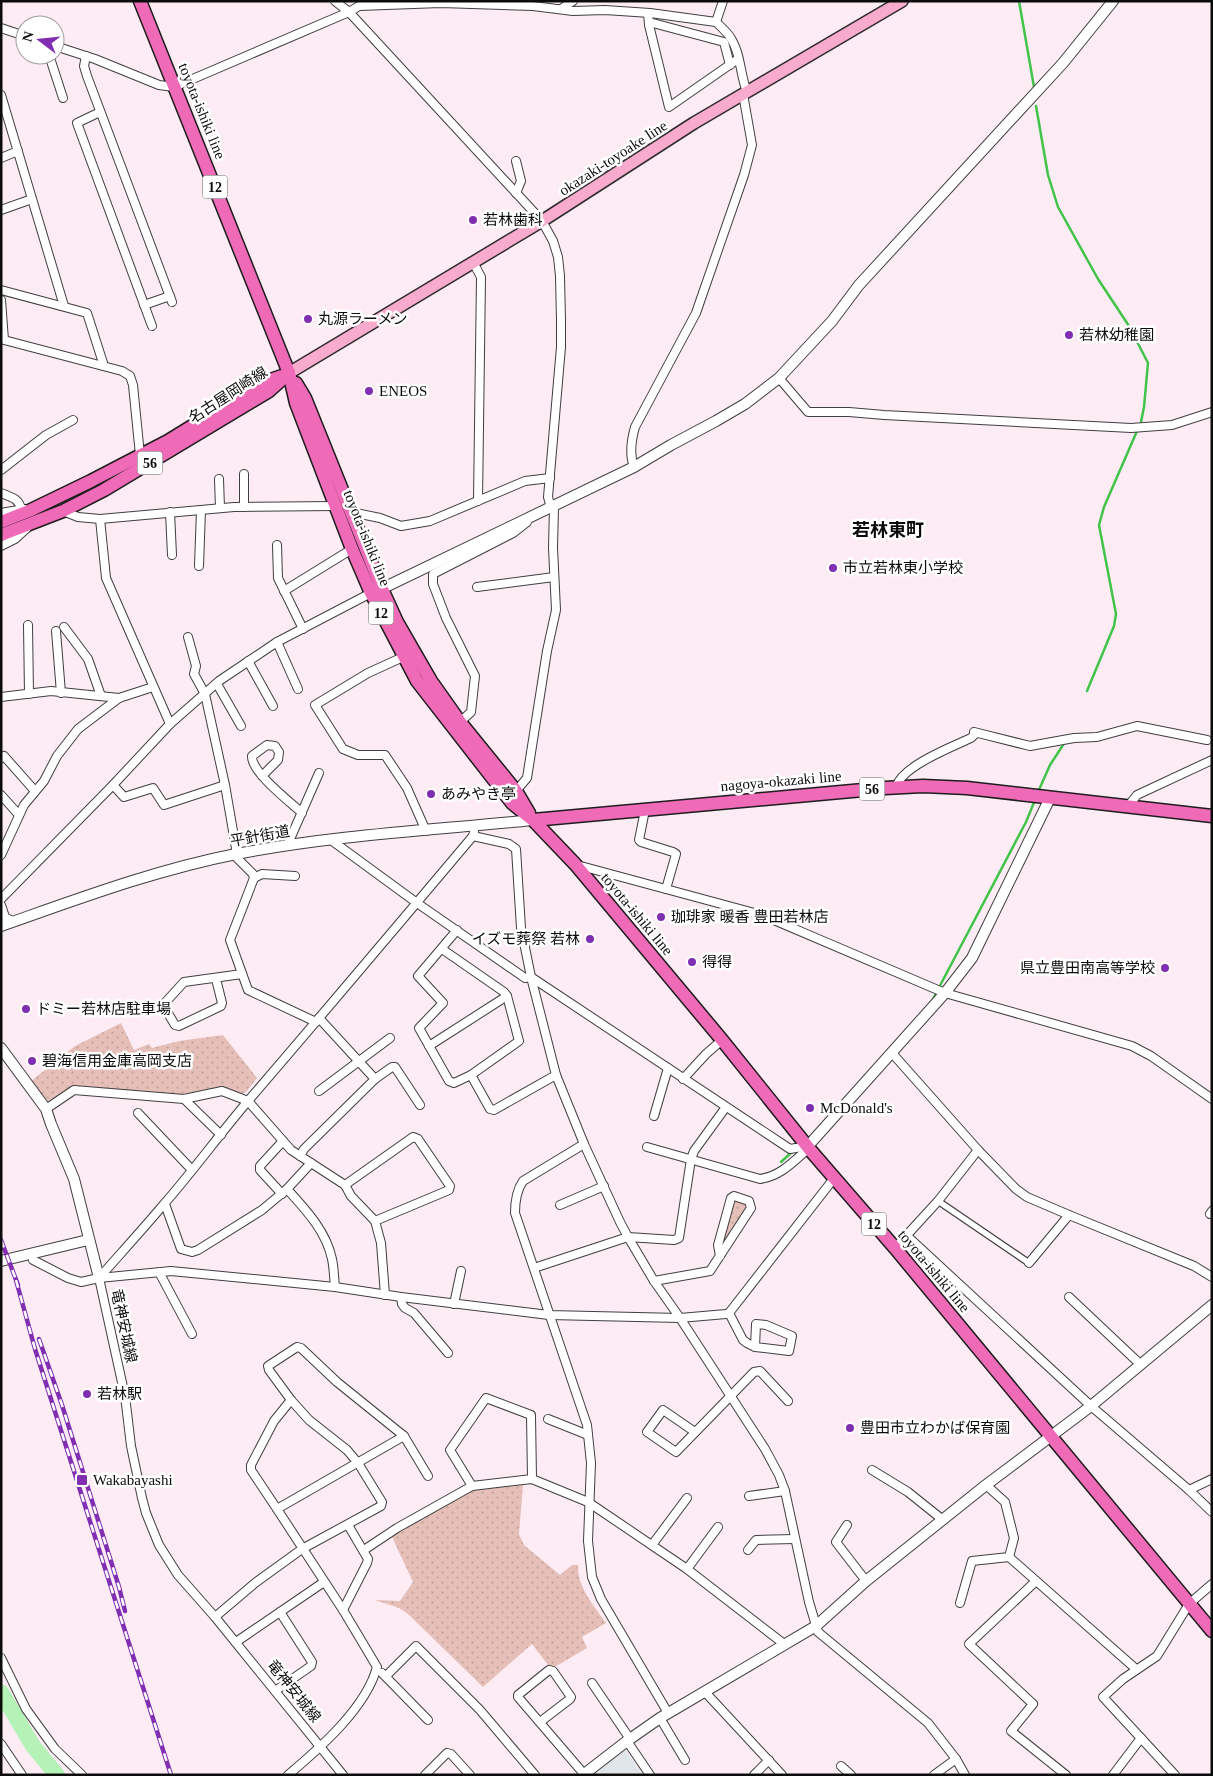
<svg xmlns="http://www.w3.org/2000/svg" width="1213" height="1776" viewBox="0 0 1213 1776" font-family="'Times New Roman','Noto Sans JP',serif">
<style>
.industrial{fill:#e0e5ea}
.park{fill:url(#park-dots)}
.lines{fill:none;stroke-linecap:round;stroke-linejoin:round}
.stream{stroke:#40c449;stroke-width:2.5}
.river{stroke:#b4f2b7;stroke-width:16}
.pedestrian-casing{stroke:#3f3f3f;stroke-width:8}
.minor-casing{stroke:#3f3f3f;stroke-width:10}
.tertiary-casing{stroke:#3f3f3f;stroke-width:12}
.secondary-casing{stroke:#2e2e2e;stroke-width:14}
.primary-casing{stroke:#1d1d1d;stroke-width:15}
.pedestrian{stroke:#fff;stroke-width:5.5}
.minor{stroke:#fff;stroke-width:8}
.tertiary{stroke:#fff;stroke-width:10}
.secondary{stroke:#f9abce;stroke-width:11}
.primary{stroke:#ef6ab7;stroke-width:12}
.rail-casing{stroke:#802eb2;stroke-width:4.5}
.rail{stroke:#fff;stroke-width:2.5;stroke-dasharray:8;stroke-linecap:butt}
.poi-dot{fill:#802eb2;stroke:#fff;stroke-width:2}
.labels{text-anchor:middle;stroke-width:5;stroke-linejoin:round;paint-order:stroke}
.shield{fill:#fff;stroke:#555;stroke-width:1}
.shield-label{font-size:14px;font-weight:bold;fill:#0c0c0c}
.street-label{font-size:15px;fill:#0c0c0c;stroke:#fff}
.poi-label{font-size:15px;fill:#0c0c0c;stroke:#fff;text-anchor:start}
.quarter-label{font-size:18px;font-weight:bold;fill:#0c0c0c;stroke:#fff}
</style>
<defs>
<pattern id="park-dots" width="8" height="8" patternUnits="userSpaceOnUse" patternTransform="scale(1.25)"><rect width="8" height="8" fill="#e5bfb8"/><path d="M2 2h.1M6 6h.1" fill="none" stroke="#c3a39d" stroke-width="1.8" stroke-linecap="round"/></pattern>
</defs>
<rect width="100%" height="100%" fill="#feecf5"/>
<path class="industrial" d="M624,1748L643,1775H585Z"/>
<g class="park">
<path d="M121,1023L134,1050L149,1044L152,1048L179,1041L223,1035L257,1078L246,1092L241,1094L222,1087L176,1095L80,1086H74L48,1101L30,1082L75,1046Z"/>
<path d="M738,1199L745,1202L747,1209L725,1242L723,1241L733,1201Z"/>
<path d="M523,1485L519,1534L524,1545L560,1575L572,1565H578C577,1587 594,1606 606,1623L582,1637L587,1648L551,1669L532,1644L483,1687L408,1614L399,1608L375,1600L400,1601L413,1582L392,1537L467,1489Z"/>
</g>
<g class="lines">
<g class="stream">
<path d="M1019,1L1034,87"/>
<path d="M1036,106L1048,175L1058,207L1098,279L1129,326L1148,363L1144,407L1141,422"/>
<path d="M1087,691L1114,626L1116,614L1099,525L1104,507L1137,431"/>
<path d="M1038,792L1050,765L1065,742"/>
<path d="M933,999L1026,822L1035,800"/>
<path d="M781,1162L793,1151"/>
</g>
<path class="river" d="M1,1692L33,1746L57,1775"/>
<defs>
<path id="pedestrian" d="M938,1201L1029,1263"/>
<g id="minor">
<path d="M335,1L349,12L542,221L553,241L558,257L560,276L561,321V347L548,497L551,508"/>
<path d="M561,9L573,1"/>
<path d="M648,13L649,25L669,107L738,59"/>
<path d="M649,22L724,42L730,65"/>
<path d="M716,22L723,1"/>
<path d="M1,28L25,36"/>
<path d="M55,46L95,59L159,85L174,87L349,12L359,6L441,3L533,6L573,11L605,10L650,13L716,22C721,27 727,32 730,37C741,53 740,75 747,92"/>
<path d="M49,55L63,98"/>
<path d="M86,56L84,66L87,76L172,302"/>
<path d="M1,95L64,306"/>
<path d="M100,112L77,123L152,326"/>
<path d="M1,158L18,151"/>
<path d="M516,161L521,181L516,193"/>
<path d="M1,210L32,199"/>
<path d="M473,262L481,277L478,501"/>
<path d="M1,290L87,313L104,366"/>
<path d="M1,300L4,340L122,371L130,376L133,385L140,455"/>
<path d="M144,305L170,296"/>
<path d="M779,378L808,412H849L884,415L1131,428L1172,425L1212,412"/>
<path d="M634,467C629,454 631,441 635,427L696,313L744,175L752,145L743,94"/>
<path d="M1,470L46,435L73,420"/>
<path d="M244,474V507"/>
<path d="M219,479L220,508"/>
<path d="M1,493C10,497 19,498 21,509"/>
<path d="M63,511L78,517L100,519L234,507L336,506"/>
<path d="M170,512L172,555"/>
<path d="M351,512L380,518L401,526L430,521L525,481L550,478"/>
<path d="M1,513L24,509"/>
<path d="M100,519L106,578L170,724"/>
<path d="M277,545L278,578L303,629"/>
<path d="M1,546L15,539L27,528"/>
<path d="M199,566L201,510"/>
<path d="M477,587L554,577"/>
<path d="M284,591L352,549"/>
<path d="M28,625L29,694"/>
<path d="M64,627L88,659L101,696"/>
<path d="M56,631L61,693"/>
<path d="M188,637L196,666L194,674L205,694L225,785L237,854"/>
<path d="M277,642L298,689"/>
<path d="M403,657L368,673L315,705L343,749L358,755H385L407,788L426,831"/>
<path d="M248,661L273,706"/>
<path d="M217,684L241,726"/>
<path d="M1,697L51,691L119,698"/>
<path d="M460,722L471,712L475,676L446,618L433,584V574L513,533L527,522"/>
<path d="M1,758L4,756L35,791"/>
<path d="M262,776L278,760L279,752L275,746L267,745L252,756C251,772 289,801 302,813"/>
<path d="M113,785L124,797L153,788L164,805L225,785"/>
<path d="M896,787C902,766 952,747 971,738L974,735V732L1030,746L1074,738L1097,737L1137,726L1207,740"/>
<path d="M516,791L527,778L547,651L556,610L553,548L554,507"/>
<path d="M1,795L19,815"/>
<path d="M1129,805L1137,795L1212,760"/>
<path d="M645,810L639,840L641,842L673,852L676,854L666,889"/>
<path d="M473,836L509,844L516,849L521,928L531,977L556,1075L584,1144L620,1222L628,1237L654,1281L680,1318L765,1449L779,1475L785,1491L809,1602L818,1632L928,1723L956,1759L965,1775"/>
<path d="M331,840L417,903L525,978L531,977L790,1149L808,1146"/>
<path d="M287,846L319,773"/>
<path d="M1,855L24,805L44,781L57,756L78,729L119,698L153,687"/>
<path d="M234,855L253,874L254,878L230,940L248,990L316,1022"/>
<path d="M577,865L762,915L945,993L1132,1046L1151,1056L1212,1099"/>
<path d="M254,878L262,874L295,876"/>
<path d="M1,899L113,785L170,724L219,681L277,642L371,593"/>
<path d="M1,905L5,917L14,922"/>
<path d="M457,930L418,976L443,1003L419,1028L449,1081L454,1083L471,1075L490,1109L494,1110L556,1075"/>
<path d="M442,949L504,992L507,996L519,1041L471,1075"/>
<path d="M216,979L222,1003L221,1006L179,1026L175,1025L163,1005L184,982L242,974"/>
<path d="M429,1046L507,996"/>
<path d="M892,1053L978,1150L1016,1189L1027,1197L1069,1215L1194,1266L1212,1277"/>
<path d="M375,1079L392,1067H395L420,1105"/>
<path d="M683,1079L706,1054L722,1040"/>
<path d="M319,1091L390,1038"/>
<path d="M184,1099L221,1135"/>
<path d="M46,1109L74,1090L184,1099L222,1091L248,1101L291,1150L345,1185L351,1196L375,1221L381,1243L385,1295"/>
<path d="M138,1113L192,1170"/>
<path d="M654,1116L668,1068"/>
<path d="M584,1144L523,1181C516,1191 515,1202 515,1213L587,1425L591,1463L588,1541L592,1577L601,1599L668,1713"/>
<path d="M647,1147L760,1179C781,1176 794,1161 809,1148"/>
<path d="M300,1156L304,1149L375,1079L319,1018"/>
<path d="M345,1185L413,1137L418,1139L450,1186L449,1190L375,1221"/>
<path d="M287,1189C306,1210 326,1231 332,1259C334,1268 334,1278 335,1287"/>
<path d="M282,1194L260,1170V1166L283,1141"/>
<path d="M165,1204L181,1249L192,1252L198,1250L262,1210L287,1189L311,1163"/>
<path d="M560,1205L604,1186"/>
<path d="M1212,1211L1210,1214H1212"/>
<path d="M906,1235L1091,1406L1189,1490L1212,1512"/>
<path d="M895,1248L938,1201L978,1150"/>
<path d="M33,1260L68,1278L81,1282L99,1278L171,1271L335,1287L401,1297L549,1315L680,1318L726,1314L729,1313L835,1177"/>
<path d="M1029,1263L1069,1215"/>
<path d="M534,1268L628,1237L674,1240L679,1238L691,1159L694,1151L726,1107"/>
<path d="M159,1272L192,1334"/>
<path d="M99,1278C121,1253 143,1229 164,1204C193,1171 219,1135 248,1101C323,1014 398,925 473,836L474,832"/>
<path d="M99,1278L125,1396L131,1446L142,1498L146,1513L159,1545L178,1575L215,1617L343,1775"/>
<path d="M654,1281L710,1271L751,1208L749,1201L734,1196L731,1198L718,1245L720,1256"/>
<path d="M401,1297L402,1304L405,1308L414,1313L448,1353"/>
<path d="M1069,1297L1140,1364"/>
<path d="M454,1304L461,1271"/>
<path d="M729,1313L743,1340L747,1343L755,1347L789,1351L792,1336L766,1325L756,1324L755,1347"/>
<path d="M297,1347L301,1348L337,1382L404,1436L277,1509L251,1470V1465L274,1421L291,1400L269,1370L268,1366Z"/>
<path d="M548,1419L588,1435"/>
<path d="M695,1432L663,1410L647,1432L676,1452L754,1372L760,1371L788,1401"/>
<path d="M404,1436L428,1476"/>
<path d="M872,1470L908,1492L943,1520"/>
<path d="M472,1486L532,1479"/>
<path d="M1189,1490L1212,1479"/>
<path d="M749,1496L785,1491"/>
<path d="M277,1509L343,1610L377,1667C366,1708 320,1748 288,1775"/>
<path d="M847,1525L836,1542L866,1581"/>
<path d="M652,1545L687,1498"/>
<path d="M364,1550L397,1528L472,1486L450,1450L486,1398L531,1415L532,1479L588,1502L687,1569L784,1644"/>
<path d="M748,1550L756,1540L795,1539"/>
<path d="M1009,1557L1136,1669"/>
<path d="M687,1569L718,1527"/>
<path d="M1036,1581L969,1644L1033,1704L1011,1731L1066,1775"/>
<path d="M960,1603L972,1561L1009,1557L1014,1538L1005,1502L986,1485"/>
<path d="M343,1610L367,1563L368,1559L348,1525"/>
<path d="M215,1617L255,1583L302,1549L381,1506L382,1502L358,1463L347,1450L309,1420L291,1400"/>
<path d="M236,1642L324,1582"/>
<path d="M1,1658L26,1709L55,1749L82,1775"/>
<path d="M382,1673L428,1720"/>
<path d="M386,1676L416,1646L480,1710L535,1775"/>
<path d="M592,1683L630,1739"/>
<path d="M275,1691L311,1666L312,1662L280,1612"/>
<path d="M705,1692L782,1775"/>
<path d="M660,1718L685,1760"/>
<path d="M540,1722L570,1699L571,1697L553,1671L549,1670L518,1695V1697L584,1774"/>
<path d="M627,1741L650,1775"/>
<path d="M1,1744L22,1775"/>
<path d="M841,1766L851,1775"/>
<path d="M425,1775L447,1753L451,1754L470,1775"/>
<path d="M754,1775L769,1760"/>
<path d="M934,1775L956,1759"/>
<path d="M1113,1775L1141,1738"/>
<path d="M1175,1775L1103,1697L1123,1679L1157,1656L1189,1604L1212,1584"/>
</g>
<g id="tertiary">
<path d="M377,591L634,467L671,445L716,421L745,404L779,378L832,321L859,285L1063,63L1113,1"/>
<path d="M1,926C78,899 155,870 236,854C334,835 434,830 533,820"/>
<path d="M1,1048L46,1109L51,1124L74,1179L99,1278"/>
<path d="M808,1146L945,993L972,958L1050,798"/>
<path d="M1,1261L88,1240"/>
<path d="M583,1775L627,1741L660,1718L816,1626L866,1581L986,1485L1091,1406L1212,1305"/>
</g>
<path id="secondary" d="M289,373L542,221L694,123L902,1"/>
<g id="primary">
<path d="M140,1L289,373L296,403L352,549L371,593L417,681L512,803L533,820L575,864L722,1040L811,1151L895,1248L1212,1631"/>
<path d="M296,383L305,398L382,589L397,622L431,681L460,722L516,791L529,813"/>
<path d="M1,522L29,511L91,481L168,441L262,383L282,376"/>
<path d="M1,535L63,511L104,490L269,391L289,373"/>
<path d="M533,820L885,788L923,786L967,788L1212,816"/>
</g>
</defs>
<use href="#pedestrian" class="pedestrian-casing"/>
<use href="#minor" class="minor-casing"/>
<use href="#tertiary" class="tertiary-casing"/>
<use href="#secondary" class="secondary-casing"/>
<use href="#primary" class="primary-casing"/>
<use href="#pedestrian" class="pedestrian"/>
<use href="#minor" class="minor"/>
<use href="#tertiary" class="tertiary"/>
<use href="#secondary" class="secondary"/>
<use href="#primary" class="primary"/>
<defs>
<g id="rail">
<path d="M1,1240L18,1285"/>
<path d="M16,1280L35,1349L171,1775"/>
<path d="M39,1339L62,1405L119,1587L125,1611"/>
</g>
</defs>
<use href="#rail" class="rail-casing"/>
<use href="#rail" class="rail"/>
</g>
<g class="poi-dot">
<circle cx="473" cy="220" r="5"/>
<circle cx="308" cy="319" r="5"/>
<circle cx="1069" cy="335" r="5"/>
<circle cx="369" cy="391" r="5"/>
<circle cx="833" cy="568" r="5"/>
<circle cx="431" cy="794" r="5"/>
<circle cx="661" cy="917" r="5"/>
<circle cx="590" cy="939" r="5"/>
<circle cx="692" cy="962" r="5"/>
<circle cx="1165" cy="968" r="5"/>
<circle cx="26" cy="1009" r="5"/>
<circle cx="32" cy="1061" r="5"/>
<circle cx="810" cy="1108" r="5"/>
<circle cx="87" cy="1394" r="5"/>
<circle cx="850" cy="1428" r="5"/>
<rect x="76" y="1474" width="12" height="12" rx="2.5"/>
</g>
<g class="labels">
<g class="shield">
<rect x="202.5" y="175.5" width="25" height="23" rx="4"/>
<rect x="137.5" y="451.5" width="25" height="23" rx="4"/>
<rect x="368.5" y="601.5" width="25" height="23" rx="4"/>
<rect x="859.5" y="777.5" width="25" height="23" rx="4"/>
<rect x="861.5" y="1212.5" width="25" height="23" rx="4"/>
</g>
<g class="shield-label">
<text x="215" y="192">12</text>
<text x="150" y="468">56</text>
<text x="381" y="618">12</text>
<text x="872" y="794">56</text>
<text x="874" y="1229">12</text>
</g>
<g class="street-label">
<text transform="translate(202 111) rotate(68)" y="5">toyota-ishiki line</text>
<text transform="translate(613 158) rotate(-33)" y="5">okazaki-toyoake line</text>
<text transform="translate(228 395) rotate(-33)" y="5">名古屋岡崎線</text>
<text transform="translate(367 538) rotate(68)" y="5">toyota-ishiki line</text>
<text transform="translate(781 781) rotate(-5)" y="5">nagoya-okazaki line</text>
<text transform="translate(260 836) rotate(-10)" y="5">平針街道</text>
<text transform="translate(637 914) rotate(50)" y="5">toyota-ishiki line</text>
<text transform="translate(934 1271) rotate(50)" y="5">toyota-ishiki line</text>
<text transform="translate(124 1326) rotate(78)" y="5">竜神安城線</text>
<text transform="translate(294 1691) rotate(51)" y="5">竜神安城線</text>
</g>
<g class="poi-label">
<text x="483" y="225">若林歯科</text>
<text x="318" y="324">丸源ラーメン</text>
<text x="1079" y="340">若林幼稚園</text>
<text x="379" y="396">ENEOS</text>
<text x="843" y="573">市立若林東小学校</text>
<text x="441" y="799">あみやき亭</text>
<text x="671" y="922">珈琲家 暖香 豊田若林店</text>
<text x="580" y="944" text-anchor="end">イズモ葬祭 若林</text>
<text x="702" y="967">得得</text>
<text x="1155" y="973" text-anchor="end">県立豊田南高等学校</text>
<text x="36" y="1014">ドミー若林店駐車場</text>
<text x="42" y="1066">碧海信用金庫高岡支店</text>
<text x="820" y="1113">McDonald's</text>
<text x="97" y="1399">若林駅</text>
<text x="860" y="1433">豊田市立わかば保育園</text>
<text x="93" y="1485">Wakabayashi</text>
</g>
<g class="quarter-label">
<text x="888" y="536">若林東町</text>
</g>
</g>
<rect width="1213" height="1776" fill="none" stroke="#0c0c0c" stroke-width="5"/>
<g transform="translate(40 40) rotate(286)"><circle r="24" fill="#ffffff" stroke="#9e9e9e"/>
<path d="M0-4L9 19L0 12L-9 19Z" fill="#802eb2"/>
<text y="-8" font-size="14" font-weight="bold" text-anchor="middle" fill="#0c0c0c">N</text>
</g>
</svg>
